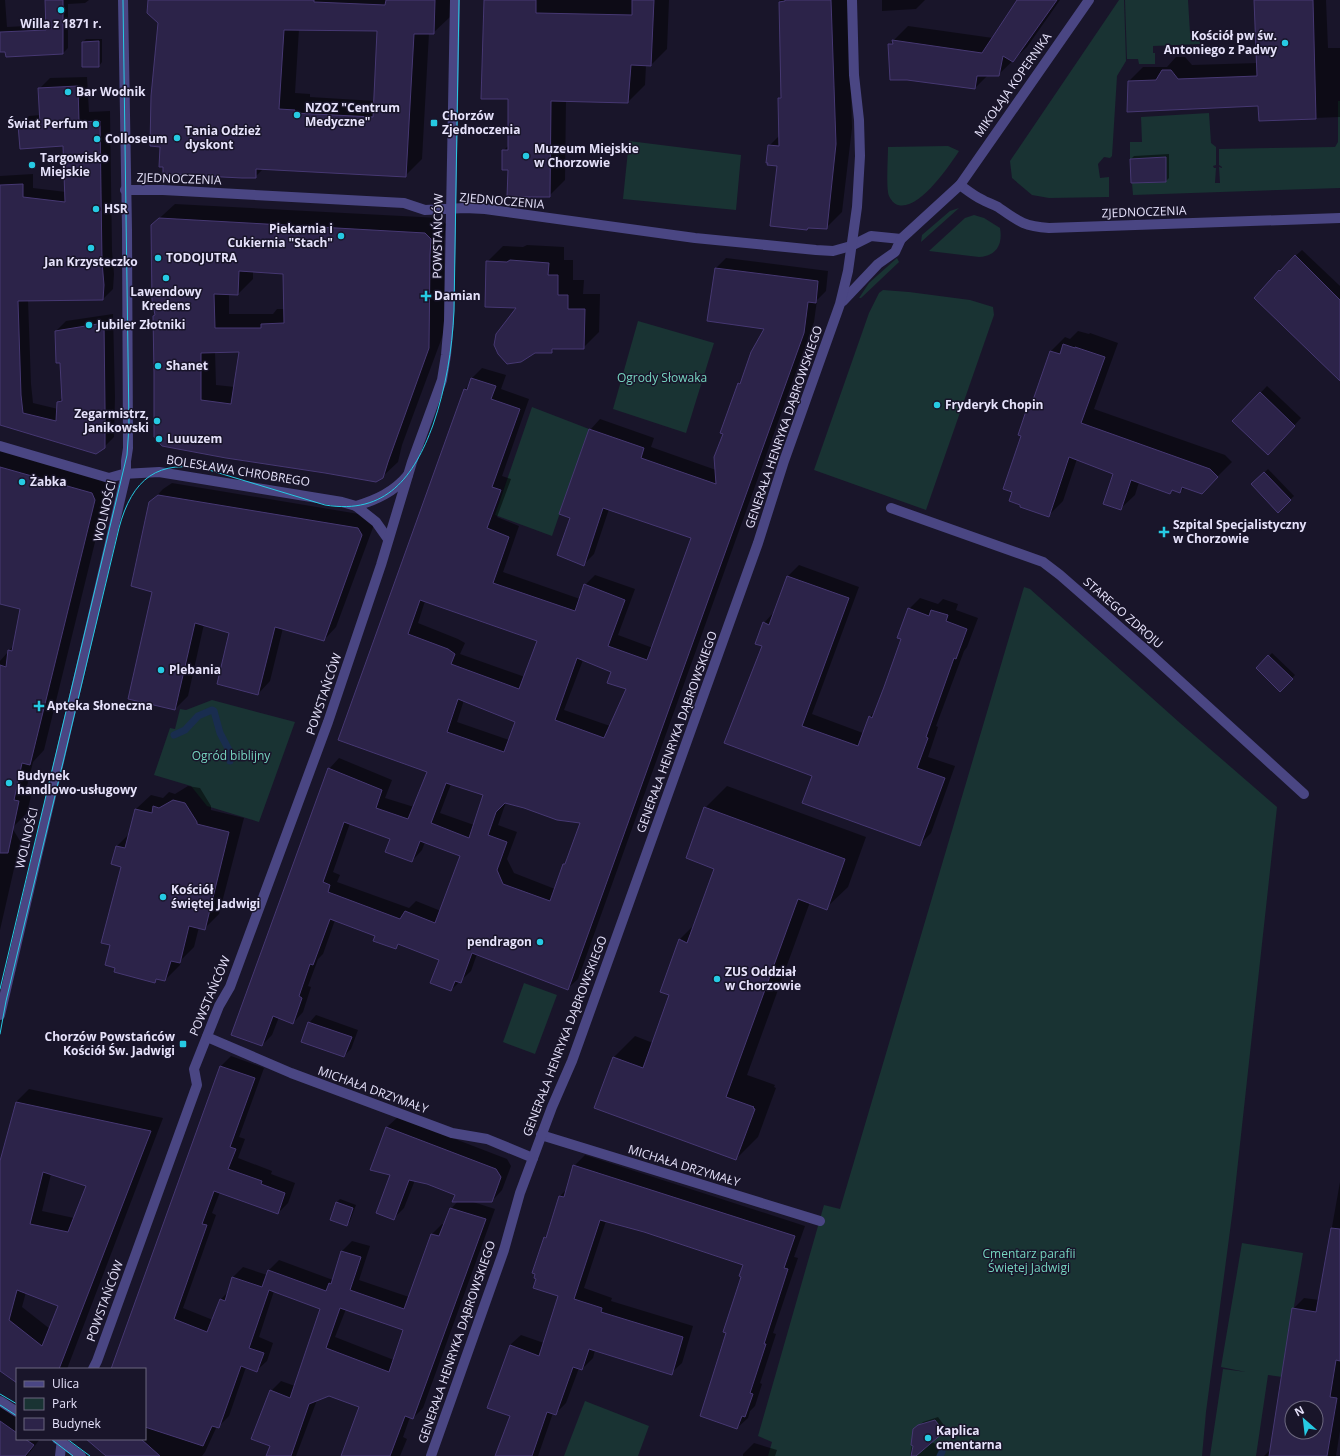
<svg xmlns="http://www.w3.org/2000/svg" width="1340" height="1456" viewBox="0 0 1340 1456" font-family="'Open Sans',sans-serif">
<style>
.green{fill:#193333}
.shadow{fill:#0007;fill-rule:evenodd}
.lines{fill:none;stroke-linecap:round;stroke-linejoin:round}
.stream{stroke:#192d4f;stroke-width:7}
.building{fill:#2c2349;stroke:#463872;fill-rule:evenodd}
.minor{stroke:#4a4683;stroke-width:10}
.tram{stroke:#26cae3;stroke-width:1}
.poi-dot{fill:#26cae3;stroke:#19152a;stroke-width:1.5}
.labels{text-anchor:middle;stroke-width:3;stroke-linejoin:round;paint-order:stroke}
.poi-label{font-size:12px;font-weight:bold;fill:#e6e2fb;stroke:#19152a;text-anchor:start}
.street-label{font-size:12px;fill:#e6e2fb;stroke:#19152a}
.park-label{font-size:12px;fill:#75d4bf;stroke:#19152a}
</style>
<rect width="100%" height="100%" fill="#19152a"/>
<g class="green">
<path d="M1119,0H1124L1126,61L1117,76L1112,156L1110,158L1104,157L1098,164L1100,178L1109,177V197L1049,198L1032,195L1012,178L1010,161Z"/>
<path d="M1125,0H1188L1190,33L1199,37L1200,44L1153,46V53H1155V64H1139L1138,59H1127Z"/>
<path d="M1338,101H1340V188L1133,195L1132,183L1166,182L1165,157L1130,159V142H1142L1141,117L1209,113L1211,143L1216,147V165L1213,166L1214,168H1216L1215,183H1220L1219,167L1222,168V167L1219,165V149L1335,147L1338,142Z"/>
<path d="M629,141L741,155L736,210L623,199Z"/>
<path d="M948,146L959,151C949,166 919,211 898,205C894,204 891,200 889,196C886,188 888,158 888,147Z"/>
<path d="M959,208L921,242L922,235L950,211Z"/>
<path d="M974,215L984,218L1000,228C1003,245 996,256 979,257L929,251L965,218Z"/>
<path d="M897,258L899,262L861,298H859L869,283Z"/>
<path d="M883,290L909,292L970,300L993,307L994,315L926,510L814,470L869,313L879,293Z"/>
<path d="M638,321L714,343L686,433L613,409Z"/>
<path d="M532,407L589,429L552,536L495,515Z"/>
<path d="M1024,587L1030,589L1180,723L1277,807L1233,1208L1206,1412L1202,1456H768L772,1442L758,1436L824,1205L840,1209Z"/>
<path d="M212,700L295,722L259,822L207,806L191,786L154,775L170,728L175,729L180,709L186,710Z"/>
<path d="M524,983L557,995L535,1054L503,1042Z"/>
<path d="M1242,1243L1303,1253L1282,1377L1268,1375L1256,1456H1210L1223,1369L1246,1372L1221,1367Z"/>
<path d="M585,1401L649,1426L638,1456H564Z"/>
</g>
<g class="shadow">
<path d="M0,0H5L7,27L47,25L46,0H89L85,3L68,4V48L63,53L0,51Z"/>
<path d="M148,0H450V17L433,33H429L422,159L405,176L264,168L255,177L159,23ZM299,29L378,30L375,101L310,97V94L295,93Z"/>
<path d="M484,0H669L667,49L651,65H646L645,85L629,101L566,100L565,180L549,196L509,169L503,151L509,145V99L482,98Z"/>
<path d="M780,0H848L852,128L842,212L826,228L778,166L769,146L780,135L779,98L782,95Z"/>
<path d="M882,0H925L916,9L882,11Z"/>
<path d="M1019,0H1060L1027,47L998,75H988L975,88L889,45L908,26L993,38Z"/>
<path d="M1255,0H1326L1328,48H1340V117L1260,120L1259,105L1129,81L1143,67H1167L1176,57H1185L1192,65L1258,63Z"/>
<path d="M86,39H102V62L99,66H83V42Z"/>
<path d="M87,77L89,112L110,111L112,251L114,274L113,289L103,299L28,300L31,384L33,403L58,409V402L63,397L61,362L56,331L66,321L113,314L115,397L114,437L104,447L0,425V176L33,174V188L66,192L64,145L19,126L29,116L41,115L39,89L50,78Z"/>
<path d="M1169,154V178L1166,181L1132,182L1131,159L1134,156Z"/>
<path d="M175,204L440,218L446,224L444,240V332L402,445L398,462L382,477L226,457L154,316L155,314L152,225ZM253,271L284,273V309H277L273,314H229V294H238L253,279ZM215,351H240L235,387L216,385Z"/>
<path d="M527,245L564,247V260H573V280H584L583,294H600L599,332L583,348H556L551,352L518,307L487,262L503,246L523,247Z"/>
<path d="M1302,250L1340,286V379L1255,298L1280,270Z"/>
<path d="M726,258L828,271L826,291L817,300L814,322L578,979L567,989L477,954L471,971L451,990L440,959L400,944L396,948L376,935L335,920L323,954L318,959L308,986L311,987L303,1012L293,1023L279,1017L272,1035L262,1045L329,769L339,758L392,780L385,798L414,807L428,772L339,740L465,389L470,384L472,378L482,368L506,375L501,389L529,399L502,476L511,479L497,517L519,526L503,572L580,599L585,585L595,575L635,589L618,635L653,648L692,537L609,509L594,554L583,565L571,517L590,430L600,419L654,438L651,447L716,470L724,434L739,383L743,379L766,328L716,268ZM425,601L538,641L525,677L460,654L465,643L458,639L418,623ZM583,660L613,671L627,689L610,726L564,710ZM464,700L516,721L509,740L457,722ZM451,784L484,794L474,825L440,813ZM506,802L581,822L567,861L564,864L555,889L514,873L507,859L517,832L498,825ZM350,823L392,838L412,861L422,850L425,842L461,856L441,911L416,901L409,908L337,882L340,875L333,872Z"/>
<path d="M1078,331L1089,334L1090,333L1118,343L1094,409L1225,455L1232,462L1216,478L1185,487L1180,492L1173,489L1170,493L1139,482L1135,495L1120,509L1115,473L1077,459L1063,501L1049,515L1013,491L1022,435L1030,403L1035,398L1051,351L1065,337L1070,339Z"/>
<path d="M1267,386L1301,418L1275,446L1234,421Z"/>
<path d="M0,449L106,479L109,485L44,750L33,762L27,786L33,787L27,813L12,828L22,844L19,847L0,930V661L15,644L22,608L0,603Z"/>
<path d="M1268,469L1294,496L1278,511L1253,484Z"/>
<path d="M172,483L371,516L375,522L336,627L324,640L283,628L270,681L258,694L230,633L204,624L188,696L175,709L154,591L150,503L163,489Z"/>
<path d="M799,565L859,587L812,714L863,733L870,717L876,710L902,638L909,609L920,598L938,604L943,599L958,604L956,610L978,618L967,647L964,651L936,726L938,727L928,757L955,766L931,833L920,844L813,775L763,645L764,623L774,612L788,576Z"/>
<path d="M1272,653L1295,675L1280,691L1257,668Z"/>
<path d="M188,786L200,788L211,806V810L244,818L219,914L204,929L199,927L194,947L181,960L180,965L165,980L158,978L154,982L116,967L111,944L122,867L112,864L117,846L130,833L136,809L151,795L163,798L169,792L175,794Z"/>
<path d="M727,786L866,837L848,887L826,908L810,902L747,1075L775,1085L774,1087L776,1088L758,1137L736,1159L613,1058L635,1036L653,1043L670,995L679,940L695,924L716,868L705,808Z"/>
<path d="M316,1015L358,1030L351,1049L344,1056L309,1023Z"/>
<path d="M231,1056L264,1068L239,1137L245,1139L238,1158L272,1171L271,1174L295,1183L288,1203L278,1213L220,1192L212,1213L216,1215L183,1308L213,1320L220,1300L229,1291L233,1277L243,1267L267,1275L268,1271L279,1260L333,1280L342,1251L352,1241L370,1246L359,1280L409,1297L432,1234L442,1224L445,1225L451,1209L458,1201L456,1194L428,1183L415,1180L404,1208L394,1218L392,1175L371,1170L387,1127L398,1117L507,1159L511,1166L502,1190L492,1201H470L495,1209L423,1408L413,1418L410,1417L403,1437L407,1439L400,1456H342L360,1407L328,1395L317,1400L296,1456H267L271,1445V1391L281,1381L295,1386L321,1308L274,1291L259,1337L273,1343L267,1361L256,1371L246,1367L229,1416L218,1427L217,1426L205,1452L202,1456H106L90,1442L89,1439H145V1369H112L221,1066ZM346,1309L405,1330L394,1360L335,1337Z"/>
<path d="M29,1089L163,1118L67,1369H17V1382L0,1370V1167L16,1102ZM51,1174L87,1185L74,1218L42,1211ZM26,1292L59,1306L50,1329L22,1307Z"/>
<path d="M585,1155L805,1226L794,1257L798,1258L773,1333L776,1334L760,1383L762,1384L755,1406L750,1411L748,1418L737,1428L727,1332L742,1277L744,1265L644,1231L606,1221L584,1288L612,1298L611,1301L693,1326L682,1363L671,1373L595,1350L593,1358L582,1369L579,1368L566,1403L555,1414L553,1413L538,1456H496L511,1415L510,1345L521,1335L544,1343L560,1296L538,1278L544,1238L549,1233L560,1196L567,1189L574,1166Z"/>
<path d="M1340,1182V1431L1336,1456H1264L1271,1449L1293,1309L1304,1298L1319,1300ZM1292,1408H1316V1432H1292Z"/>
<path d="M340,1199L356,1205L350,1221L347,1225L336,1203Z"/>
<path d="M0,1405L17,1414V1439H40L27,1456H0Z"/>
<path d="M938,1417L946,1428L931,1442L943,1447L940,1456H910L914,1430L923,1422Z"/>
<path d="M754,1443L777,1450L775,1456H743V1454Z"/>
</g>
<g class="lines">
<g class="stream">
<path d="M174,735L185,730L198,716L212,710L214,711L220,733L230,752V761"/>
<path d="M940,1456L942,1452"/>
</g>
</g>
<g class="building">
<path d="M45,0H63V54L6,57L5,52H0V32L46,30Z"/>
<path d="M148,0H314V2L385,5L386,0H435L434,34H414L406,177L256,169V178H242L163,174V167H159L160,147L150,146L151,96L158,23L147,13ZM284,30L377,31L373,117L295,113V110L279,109Z"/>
<path d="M484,0H536V13L632,15V0H654L651,66L631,65L628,103L551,101L550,197H507L508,170H502V150H508V99H481Z"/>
<path d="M785,0H831L836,144L827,229L808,228L807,230L770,226L777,166L767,165L768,163H766L768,145L779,146L778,98H781L779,2L785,1Z"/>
<path d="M1017,0H1057L1013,62L1003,56L999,76H977L975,89L907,80H890L888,44H893L892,40L982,53Z"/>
<path d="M1254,0H1313L1316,119L1259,121L1258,106L1127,112L1128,81L1156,80L1162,70H1171L1178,79L1257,76Z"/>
<path d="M99,41V67H82V42Z"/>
<path d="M78,86L79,122L100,121L102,262L104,285L103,300L18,301L21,395L23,413L56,421L57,402L62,401L60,363H56L55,331L104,323L105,408V448L96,454L0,425V185L23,184V197L65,202L63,146L20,149L18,125L40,124L38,88Z"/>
<path d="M1166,157V182L1131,183L1130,159Z"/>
<path d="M159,218L425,233L431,239L430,255L429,348L388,462L383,478L376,482L325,473L226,458L162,446L154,437V373L153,316L155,315L152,300L151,225ZM239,271L283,274L284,323L261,324V328H215L214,294L238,295ZM239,352L231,404L201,400V353Z"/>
<path d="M1295,255L1340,300V381L1254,298L1279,270L1280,271Z"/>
<path d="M510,260L549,263L548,275H558V295H568V309H585L584,349H552V353H535L521,362L507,364L498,354L494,345L496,334L516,308L485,307L486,261L507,262Z"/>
<path d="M715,268L818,281L816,303L808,302L804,333L568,990L472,953L461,983L455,981L451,991L430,983L439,960L398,944L396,949L373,941L375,936L330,919L313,965L310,964L299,996L302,998L293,1024L273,1016L262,1046L231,1035L328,768L382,790L376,808L408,819L427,772L338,740L464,389L467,390L471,378L496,386L491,399L520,409L492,487L501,490L487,528L509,537L493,583L575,611L584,584L625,600L608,646L647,660L691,538L603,508L584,566L557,555L570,518L559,514L589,429L644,448L641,458L716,484L714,457L723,434L720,433L738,383L740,384L751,352L764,329L707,321ZM420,600L537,641L519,689L451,664L455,654L448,649L408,634ZM577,658L611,672L607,683L626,689L604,738L555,720ZM458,699L515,722L504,752L447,732ZM446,783L483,795L469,838L431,823ZM505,803L524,808L557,820L580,823L565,864H563L550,901L503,884L497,870L507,842L488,835L496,812ZM344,822L390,839L385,852L412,862L420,841L460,856L435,923L405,911L400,919L328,892L330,885L323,882Z"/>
<path d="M1063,344L1075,348V347L1105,357L1081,423L1210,469L1218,477L1202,494L1182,487L1180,493L1172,490L1170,494L1131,480L1121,510L1103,504L1113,474L1069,457L1049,517L1020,507V505L1009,501L1012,492L1003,489L1021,436L1018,435L1029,402L1032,403L1050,351L1060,354Z"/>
<path d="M1260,392L1295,426L1268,455L1232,421Z"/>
<path d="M0,467L92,493L95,500L30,765L22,763L14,800L19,801L8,853H0V665L6,667L8,650L12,651L20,609L0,604Z"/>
<path d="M1264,472L1291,500L1278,513L1251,484Z"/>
<path d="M158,495L358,528L362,535L324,641L275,627L258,695L217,684L229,633L195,623L175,710L128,699L152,592L131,586L149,502Z"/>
<path d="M787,576L849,598L802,726L858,746L869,716L872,718L884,687L901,639L897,638L908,608L929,616L931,610L948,615L946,621L967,629L956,659L954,658L926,737L928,738L917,768L945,778L920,846L802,803L812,776L724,743L762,646L755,644L763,622L769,625Z"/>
<path d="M1268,655L1293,679L1280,692L1256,668Z"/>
<path d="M173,800L185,803L197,822V824L229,832L205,930L189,926L180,963L171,961L165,981L156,979L155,983L114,972L115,968L105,965L110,945L101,943L121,867L111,864L116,846L125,848L135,809L152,813L153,806L159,808Z"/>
<path d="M704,807L845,859L827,910L798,899L726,1097L754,1107L753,1108L755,1109L736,1160L594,1108L613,1057L643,1068L669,995L660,992L679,939L687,943L714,869L686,858Z"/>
<path d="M308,1022L352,1037L344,1057L301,1042Z"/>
<path d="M220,1066L255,1078L230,1147L236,1149L228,1169L262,1181L261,1184L285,1193L278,1214L214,1191L202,1224L207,1225L174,1319L207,1332L220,1299L225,1301L232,1277L262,1287L268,1270L326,1291L329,1283L331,1284L341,1251L361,1257L350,1290L404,1309L431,1234L439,1236L450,1208L486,1219L413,1419L405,1416L390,1456H341L359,1407L329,1396L309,1404L291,1456H266L270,1446L251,1439L270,1390L290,1398L320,1309L269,1290L249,1348L264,1353L257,1372L241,1366L219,1428L212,1426L203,1446L145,1427V1369H111ZM340,1308L403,1330L389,1372L326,1348Z"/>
<path d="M16,1102L151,1131L59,1369H17V1383L0,1371V1161ZM43,1172L86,1186L68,1232L30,1224ZM17,1290L58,1306L42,1346L9,1320Z"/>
<path d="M386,1127L496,1169L501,1177L492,1202H452L455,1195L427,1184L409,1180L394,1220L376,1213L390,1175L370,1170Z"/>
<path d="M573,1165L795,1236L784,1268L788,1269L764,1344H766L750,1393L753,1394L745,1417L742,1416L737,1429L700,1416L726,1333L723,1332L741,1277L739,1276L743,1265L644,1232L600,1220L574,1299L602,1308L601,1312L683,1337L672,1375L589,1349L582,1370L573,1367L556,1415L547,1412L532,1456H495L510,1416L487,1408L510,1345L539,1356L558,1296L533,1288L536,1279L534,1278L535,1274L532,1273L544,1237L546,1238L559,1196L564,1197Z"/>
<path d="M336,1202L353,1208L347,1226L330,1220Z"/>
<path d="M1331,1228L1340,1229V1361L1336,1360L1330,1397L1337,1398L1327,1456H1269L1292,1308L1316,1312ZM1292,1408H1316V1432H1292Z"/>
<path d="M935,1420L944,1432L916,1456H911L913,1446L911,1445L913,1429L918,1425Z"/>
<path d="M0,1421L17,1433V1439H25L34,1445L25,1456H0Z"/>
<path d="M86,1439H141L160,1456H106Z"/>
</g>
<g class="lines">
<g class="minor">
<path d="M960,185C967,190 973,195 981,199C986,202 992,204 998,207C1018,221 1023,226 1049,228L1340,218"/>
<path d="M125,190H163L404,203L425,210L465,208L485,209L695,238L816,250L833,251L851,246L871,236L901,239"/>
<path d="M843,301L878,264L895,252L901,239L960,185L1089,0"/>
<path d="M0,446L109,478L123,474L159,472L342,502L356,506L376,522L388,539"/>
<path d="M356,506C376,500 394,492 408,475"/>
<path d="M891,508L1043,562L1060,575L1148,652L1304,794"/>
<path d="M0,1015L126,474V461L128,448L127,229L123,0"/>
<path d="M207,1037L291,1073L452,1133L487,1139L533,1158"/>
<path d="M541,1135L820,1221"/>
<path d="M93,1369L97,1361L197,1085L194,1069L219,1006L230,987L328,722L381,565L412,462L442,380L446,355L449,321L455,0"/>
<path d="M0,1401L17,1412"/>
<path d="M57,1439L81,1456"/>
<path d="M60,1456L62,1439"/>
<path d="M431,1456L504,1250L520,1193L552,1107L572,1061L618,933L758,543L784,461L840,304L848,271L857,207L860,156L859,120L854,75L852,0"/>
</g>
<g class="tram">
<path d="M0,989L127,455L129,426L123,0"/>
<path d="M0,1034L6,1001L119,528C132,479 158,458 209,470L325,505C386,515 414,477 433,425C446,387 452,351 454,311L459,0"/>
<path d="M0,1394L17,1404"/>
<path d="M0,1405L17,1416"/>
<path d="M51,1439L73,1456"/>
<path d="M67,1439L90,1456"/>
</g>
</g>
<g class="poi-dot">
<circle cx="61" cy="10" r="4"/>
<circle cx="1285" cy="43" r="4"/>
<circle cx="68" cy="92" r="4"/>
<circle cx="297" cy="115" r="4"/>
<rect x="430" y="119" width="8" height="8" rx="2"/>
<circle cx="96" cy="124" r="4"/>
<circle cx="177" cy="138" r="4"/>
<circle cx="97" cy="139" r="4"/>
<circle cx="526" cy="156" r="4"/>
<circle cx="32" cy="165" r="4"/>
<circle cx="96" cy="209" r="4"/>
<circle cx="341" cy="236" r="4"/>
<circle cx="91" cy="248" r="4"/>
<circle cx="158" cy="258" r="4"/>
<circle cx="166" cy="278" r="4"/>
<path d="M424 290h4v4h4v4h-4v4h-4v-4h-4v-4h4z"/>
<circle cx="89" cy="325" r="4"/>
<circle cx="158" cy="366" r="4"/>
<circle cx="937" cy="405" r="4"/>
<circle cx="157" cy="421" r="4"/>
<circle cx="159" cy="439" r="4"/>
<circle cx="22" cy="482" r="4"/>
<path d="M1162 526h4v4h4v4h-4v4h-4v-4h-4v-4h4z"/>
<circle cx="161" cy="670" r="4"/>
<path d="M37 700h4v4h4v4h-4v4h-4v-4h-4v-4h4z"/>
<circle cx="9" cy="783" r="4"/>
<circle cx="163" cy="897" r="4"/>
<circle cx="540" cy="942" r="4"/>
<circle cx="717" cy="979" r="4"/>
<rect x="179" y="1040" width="8" height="8" rx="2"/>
<circle cx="928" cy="1438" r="4"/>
</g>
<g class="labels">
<g class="poi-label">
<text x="61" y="28" text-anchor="middle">Willa z 1871 r.</text>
<text x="1277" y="40" text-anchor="end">Kościół pw św.<tspan x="1277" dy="14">Antoniego z Padwy</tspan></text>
<text x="76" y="96">Bar Wodnik</text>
<text x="305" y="112">NZOZ "Centrum<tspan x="305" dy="14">Medyczne"</tspan></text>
<text x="442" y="120">Chorzów<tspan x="442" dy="14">Zjednoczenia</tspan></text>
<text x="88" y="128" text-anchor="end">Świat Perfum</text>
<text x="185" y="135">Tania Odzież<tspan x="185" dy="14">dyskont</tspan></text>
<text x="105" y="143">Colloseum</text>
<text x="534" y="153">Muzeum Miejskie<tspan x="534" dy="14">w Chorzowie</tspan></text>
<text x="40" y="162">Targowisko<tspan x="40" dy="14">Miejskie</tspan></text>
<text x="104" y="213">HSR</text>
<text x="333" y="233" text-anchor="end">Piekarnia i<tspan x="333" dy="14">Cukiernia "Stach"</tspan></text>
<text x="166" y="262">TODOJUTRA</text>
<text x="91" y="266" text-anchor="middle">Jan Krzysteczko</text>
<text x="166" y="296" text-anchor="middle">Lawendowy<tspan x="166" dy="14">Kredens</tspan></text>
<text x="434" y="300">Damian</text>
<text x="97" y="329">Jubiler Złotniki</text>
<text x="166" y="370">Shanet</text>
<text x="945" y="409">Fryderyk Chopin</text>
<text x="149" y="418" text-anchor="end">Zegarmistrz,<tspan x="149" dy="14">Janikowski</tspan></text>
<text x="167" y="443">Luuuzem</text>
<text x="30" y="486">Żabka</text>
<text x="1173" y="529">Szpital Specjalistyczny<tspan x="1173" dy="14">w Chorzowie</tspan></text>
<text x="169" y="674">Plebania</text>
<text x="47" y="710">Apteka Słoneczna</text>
<text x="17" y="780">Budynek<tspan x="17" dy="14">handlowo-usługowy</tspan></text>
<text x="171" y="894">Kościół<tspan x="171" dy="14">świętej Jadwigi</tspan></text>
<text x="532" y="946" text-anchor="end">pendragon</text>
<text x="725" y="976">ZUS Oddział<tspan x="725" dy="14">w Chorzowie</tspan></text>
<text x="175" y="1041" text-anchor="end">Chorzów Powstańców<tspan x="175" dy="14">Kościół Św. Jadwigi</tspan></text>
<text x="936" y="1435">Kaplica<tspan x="936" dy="14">cmentarna</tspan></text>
</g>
<g class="street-label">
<text transform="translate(1013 85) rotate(-55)" y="4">MIKOŁAJA KOPERNIKA</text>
<text transform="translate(179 179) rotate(2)" y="4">ZJEDNOCZENIA</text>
<text transform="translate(502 201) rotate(5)" y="4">ZJEDNOCZENIA</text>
<text transform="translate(1144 212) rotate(-2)" y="4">ZJEDNOCZENIA</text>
<text transform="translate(438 236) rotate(-89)" y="4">POWSTAŃCÓW</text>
<text transform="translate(784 427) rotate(-71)" y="4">GENERAŁA HENRYKA DĄBROWSKIEGO</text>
<text transform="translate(238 471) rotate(9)" y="4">BOLESŁAWA CHROBREGO</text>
<text transform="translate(105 511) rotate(-77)" y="4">WOLNOŚCI</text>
<text transform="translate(1123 613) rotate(41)" y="4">STAREGO ZDROJU</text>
<text transform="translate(324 694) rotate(-71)" y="4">POWSTAŃCÓW</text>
<text transform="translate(677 732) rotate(-70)" y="4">GENERAŁA HENRYKA DĄBROWSKIEGO</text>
<text transform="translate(27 838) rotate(-77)" y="4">WOLNOŚCI</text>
<text transform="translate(210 996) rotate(-67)" y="4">POWSTAŃCÓW</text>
<text transform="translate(565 1036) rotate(-69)" y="4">GENERAŁA HENRYKA DĄBROWSKIEGO</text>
<text transform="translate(373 1090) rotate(20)" y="4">MICHAŁA DRZYMAŁY</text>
<text transform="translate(684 1166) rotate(17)" y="4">MICHAŁA DRZYMAŁY</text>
<text transform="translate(105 1301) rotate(-70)" y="4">POWSTAŃCÓW</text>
<text transform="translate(457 1342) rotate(-71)" y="4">GENERAŁA HENRYKA DĄBROWSKIEGO</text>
</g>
<g class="park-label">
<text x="662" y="382">Ogrody Słowaka</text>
<text x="231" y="760">Ogród biblijny</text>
<text x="1029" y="1258">Cmentarz parafii<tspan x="1029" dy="14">Świętej Jadwigi</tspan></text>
</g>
</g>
<rect x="16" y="1368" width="130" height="72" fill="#19152a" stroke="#6b677e"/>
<rect x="24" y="1381" width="20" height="6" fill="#4a4683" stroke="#6b677e"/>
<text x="52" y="1388" font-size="12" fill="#e6e2fb">Ulica</text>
<rect x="24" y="1398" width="20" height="12" fill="#193333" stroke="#6b677e"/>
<text x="52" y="1408" font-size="12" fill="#e6e2fb">Park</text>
<rect x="24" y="1418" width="20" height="12" fill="#2c2349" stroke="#6b677e"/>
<text x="52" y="1428" font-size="12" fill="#e6e2fb">Budynek</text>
<g transform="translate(1304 1420) rotate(332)"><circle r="19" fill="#19152a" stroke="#6b677e"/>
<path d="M0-3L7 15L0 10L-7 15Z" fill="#26cae3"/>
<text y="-6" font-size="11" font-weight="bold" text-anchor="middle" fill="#e6e2fb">N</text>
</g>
</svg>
